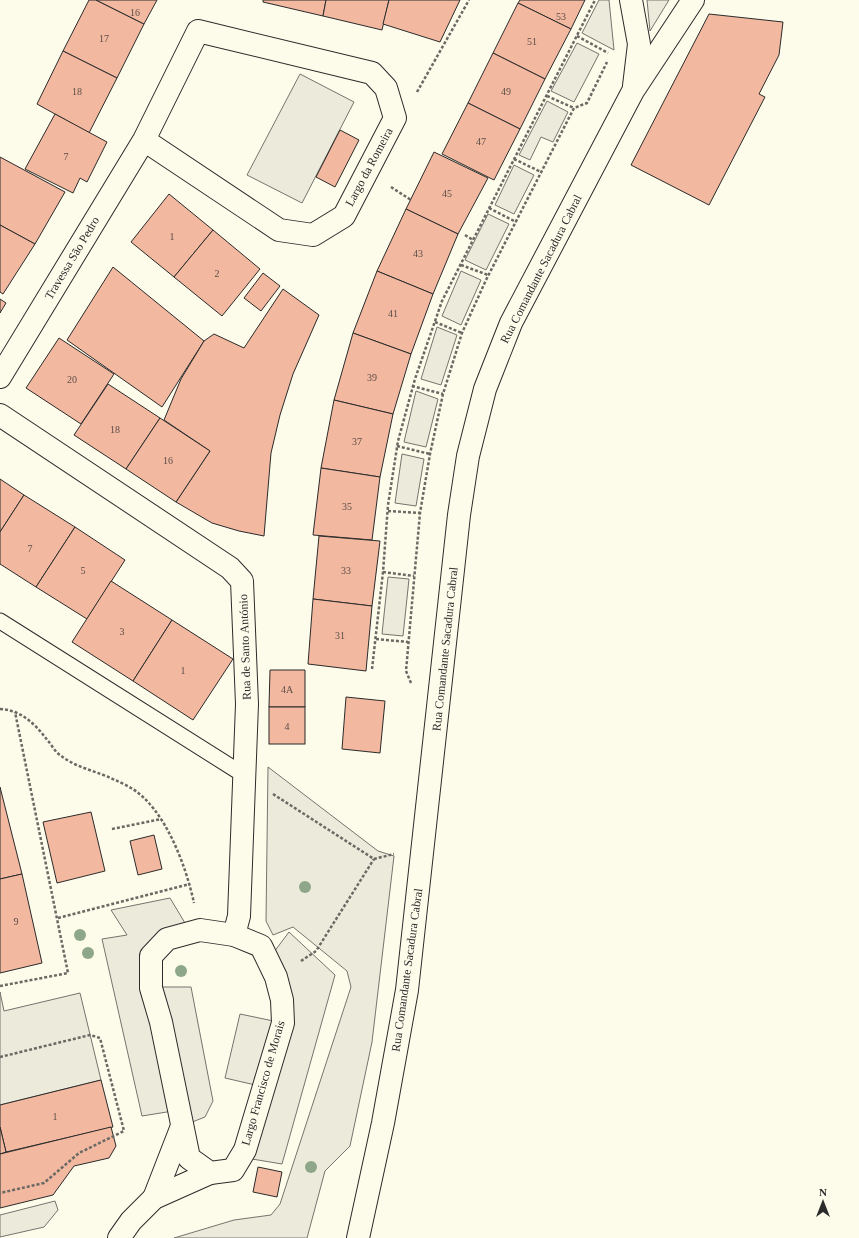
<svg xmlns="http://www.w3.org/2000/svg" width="859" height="1238" viewBox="0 0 859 1238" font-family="'Times New Roman',serif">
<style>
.green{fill:#ecebdb;stroke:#74746e}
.parking{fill:#eceadb;stroke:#74746e}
.building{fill:#f2b8a0;stroke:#2b2b2b}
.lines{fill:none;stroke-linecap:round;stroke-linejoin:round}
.service-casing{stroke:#2b2b2b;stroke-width:17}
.minor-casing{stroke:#2b2b2b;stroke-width:24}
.primary-casing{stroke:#2b2b2b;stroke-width:24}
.path{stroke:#6a6964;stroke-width:2.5;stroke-dasharray:3 2;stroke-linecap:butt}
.service{stroke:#fdfbea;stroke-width:15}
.minor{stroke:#fdfbea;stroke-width:22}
.primary{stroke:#fdfbea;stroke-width:22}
.tree{fill:#8ea78a}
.labels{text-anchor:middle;stroke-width:3;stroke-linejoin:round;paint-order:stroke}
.number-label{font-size:10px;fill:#5d4e48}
.street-label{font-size:12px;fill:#2b2b2b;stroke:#fdfbea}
</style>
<rect width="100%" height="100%" fill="#fdfbea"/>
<g class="green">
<path d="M599,0H609L614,50L582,33Z"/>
<path d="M647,0H669L650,31Z"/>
<path d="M577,43L599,54L574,102L551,91Z"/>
<path d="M300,74L354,102L302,203L247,175Z"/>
<path d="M547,101L568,112L553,142L541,137L530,160L519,155Z"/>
<path d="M514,165L534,175L514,214L495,205Z"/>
<path d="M488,214L509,224L486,270L465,260Z"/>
<path d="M461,271L481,280L461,325L442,316Z"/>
<path d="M437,327L457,335L441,385L421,379Z"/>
<path d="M416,391L438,399L426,447L404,442Z"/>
<path d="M402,454L424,459L416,506L395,503Z"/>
<path d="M388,577L409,579L403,636L382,634Z"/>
<path d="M268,767L378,851L394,856L372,1042L350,1146L325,1171L307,1238H174L234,1220L271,1215L280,1204L351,987L347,971L293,927L273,935L266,921Z"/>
<path d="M55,1201L58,1210L44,1227L0,1237V1215Z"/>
</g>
<g class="parking">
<path d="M170,898L191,933L167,939L152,987H191L213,1101L205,1117L182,1126L179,1110L142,1116L102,939L127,935L111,910Z"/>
<path d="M289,932L335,975L282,1164L240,1157L264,1087L225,1078L240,1014L283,1023L268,960Z"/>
<path d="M0,992L4,1011L80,993L101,1080L0,1105Z"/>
</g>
<g class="building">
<path d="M89,0H96L144,24L117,78L63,51Z"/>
<path d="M96,0H157L144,24Z"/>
<path d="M263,0H326L323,16L263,2Z"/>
<path d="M326,0H389L382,30L323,16Z"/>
<path d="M389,0H460L440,42L383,24Z"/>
<path d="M520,0H585L571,29L518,3Z"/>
<path d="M518,3L571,29L545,79L493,53Z"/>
<path d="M709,14L783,22L779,55L759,94L765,97L709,205L631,165Z"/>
<path d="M63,51L117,78L89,133L37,104Z"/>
<path d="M493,53L545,79L520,129L468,103Z"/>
<path d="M468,103L520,129L494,180L442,154Z"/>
<path d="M55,114L107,142L87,182L80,178L73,193L25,169Z"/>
<path d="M340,130L359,140L335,187L316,177Z"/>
<path d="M434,152L488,178L458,234L406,209Z"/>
<path d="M0,157L65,192L35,244L0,225Z"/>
<path d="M169,194L213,230L174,277L131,242Z"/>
<path d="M406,209L458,234L433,294L377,271Z"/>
<path d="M0,225L35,244L3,294L0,292Z"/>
<path d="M213,230L260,269L222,316L174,277Z"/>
<path d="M113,267L204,341L162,407L67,340Z"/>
<path d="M377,271L433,294L411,354L353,333Z"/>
<path d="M263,273L280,286L261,311L244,298Z"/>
<path d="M283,289L319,315L293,374L280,415L271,453L264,536L239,531L212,523L176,502L210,451L164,420L181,379L204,341L214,334L244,348Z"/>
<path d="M0,299L6,303L0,313Z"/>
<path d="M353,333L411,354L393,414L334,400Z"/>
<path d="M59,338L114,374L81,424L26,388Z"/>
<path d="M108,384L160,418L126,469L74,435Z"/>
<path d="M334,400L393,414L380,477L321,468Z"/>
<path d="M160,418L210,451L176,502L126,469Z"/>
<path d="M321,468L380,477L372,540L313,535Z"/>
<path d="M0,479L24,495L0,532Z"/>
<path d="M24,495L75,527L36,587L0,564V532Z"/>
<path d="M75,527L125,560L87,619L36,587Z"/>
<path d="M319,536L380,541L372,606L313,599Z"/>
<path d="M111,581L172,620L133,681L72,642Z"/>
<path d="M313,599L372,606L366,671L308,664Z"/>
<path d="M172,620L233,659L193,720L133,681Z"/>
<path d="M270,670H305V707H269Z"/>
<path d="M346,697L385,701L380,753L342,749Z"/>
<rect x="269" y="707" width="36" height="37"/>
<path d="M0,787L22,874L0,879Z"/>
<path d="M91,812L105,871L57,883L43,822Z"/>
<path d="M154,835L162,869L138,875L130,841Z"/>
<path d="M22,874L42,963L0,973V879Z"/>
<path d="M101,1080L113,1127L6,1152L0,1127V1105Z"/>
<path d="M0,1127L6,1152L0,1154Z"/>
<path d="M111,1127L116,1146L109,1158L74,1166L53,1195L0,1208V1154Z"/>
<path d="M258,1167L282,1172L277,1197L253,1192Z"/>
</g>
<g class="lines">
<defs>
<path id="service" d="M0,621L244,775"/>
<g id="minor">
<path d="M0,377L144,140L198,31L372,73L386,88L395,118L344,216L313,235L279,230L144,140"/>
<path d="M0,415L230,568L242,581L247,704L239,916L234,935"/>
<path d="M200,930L234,935L261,946L276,977L282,1000L283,1023L245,1150L233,1170L210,1173L189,1158L161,1022L151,988V956L167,939Z"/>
<path d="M154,1198L182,1126"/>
<path d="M119,1238L131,1221L154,1198L210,1173"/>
</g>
<g id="primary">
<path d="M631,0L639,44L634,86"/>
<path d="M358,1238L383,1123L407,990L459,515L468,456L485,389L511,323L633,91L693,0"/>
</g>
</defs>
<use href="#service" class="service-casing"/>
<use href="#minor" class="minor-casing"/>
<use href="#primary" class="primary-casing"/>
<g class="path">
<path d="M577,36L608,53"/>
<path d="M417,92L469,0"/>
<path d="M547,96L574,108"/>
<path d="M514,159L541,172"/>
<path d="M391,187L411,200"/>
<path d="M489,208L516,222"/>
<path d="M465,235L473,240"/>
<path d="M461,265L488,275"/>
<path d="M435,322L462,333"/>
<path d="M412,386L443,394"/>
<path d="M397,446L430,454"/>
<path d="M388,511L420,513"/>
<path d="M383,572L414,576"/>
<path d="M376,639L408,642"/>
<path d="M372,669L383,572L388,505L398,441L415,379L442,301L595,0"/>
<path d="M411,683L406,671L420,513L430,454L443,394L462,333L486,280L574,108L587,103L607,62"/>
<path d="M0,709C22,710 36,725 48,741C52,745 55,752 60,755C76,768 97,771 115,780C120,782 126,785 131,788C165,808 186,866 194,903"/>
<path d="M273,794L374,859L394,854"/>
<path d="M112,829L161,819"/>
<path d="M58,918L190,884"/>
<path d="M301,961L316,951L374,859"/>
<path d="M0,986L68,973L15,712"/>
<path d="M0,1057L90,1035L100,1038L124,1131L79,1153L44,1183L0,1193"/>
</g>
<use href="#service" class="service"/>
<use href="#minor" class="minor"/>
<use href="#primary" class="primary"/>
</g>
<g class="tree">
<circle cx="305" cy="887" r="6"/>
<circle cx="80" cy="935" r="6"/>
<circle cx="88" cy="953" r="6"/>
<circle cx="181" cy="971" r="6"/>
<circle cx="311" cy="1167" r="6"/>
</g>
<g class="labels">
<g class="number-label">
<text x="135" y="16">16</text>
<text x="561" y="20">53</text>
<text x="104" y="42">17</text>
<text x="532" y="45">51</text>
<text x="77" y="95">18</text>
<text x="506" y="95">49</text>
<text x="481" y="145">47</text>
<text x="66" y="160">7</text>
<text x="447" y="197">45</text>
<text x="172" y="240">1</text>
<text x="418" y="257">43</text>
<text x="217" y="277">2</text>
<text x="393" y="317">41</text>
<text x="372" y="381">39</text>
<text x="72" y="383">20</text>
<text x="115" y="433">18</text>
<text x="357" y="445">37</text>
<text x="168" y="464">16</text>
<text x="347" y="510">35</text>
<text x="30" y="552">7</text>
<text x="83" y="574">5</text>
<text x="346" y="574">33</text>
<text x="122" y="635">3</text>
<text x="340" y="639">31</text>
<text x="183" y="674">1</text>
<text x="287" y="693">4A</text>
<text x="287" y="730">4</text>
<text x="16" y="925">9</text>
<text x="55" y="1120">1</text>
</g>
<g class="street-label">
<text transform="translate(369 167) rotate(-62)" y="4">Largo da Romeira</text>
<text transform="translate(72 258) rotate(-59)" y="4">Travessa São Pedro</text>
<text transform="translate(541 269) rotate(-63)" y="4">Rua Comandante Sacadura Cabral</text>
<text transform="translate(245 647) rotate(-92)" y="4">Rua de Santo António</text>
<text transform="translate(445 649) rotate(-84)" y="4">Rua Comandante Sacadura Cabral</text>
<text transform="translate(407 970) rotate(-82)" y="4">Rua Comandante Sacadura Cabral</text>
<text transform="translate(263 1083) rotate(-74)" y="4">Largo Francisco de Morais</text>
</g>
</g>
<g transform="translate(823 1202)" stroke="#fdfbea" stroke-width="3" paint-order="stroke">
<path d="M0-3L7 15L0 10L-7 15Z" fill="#2b2b2b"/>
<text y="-6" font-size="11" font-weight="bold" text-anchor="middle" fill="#2b2b2b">N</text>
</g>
</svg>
